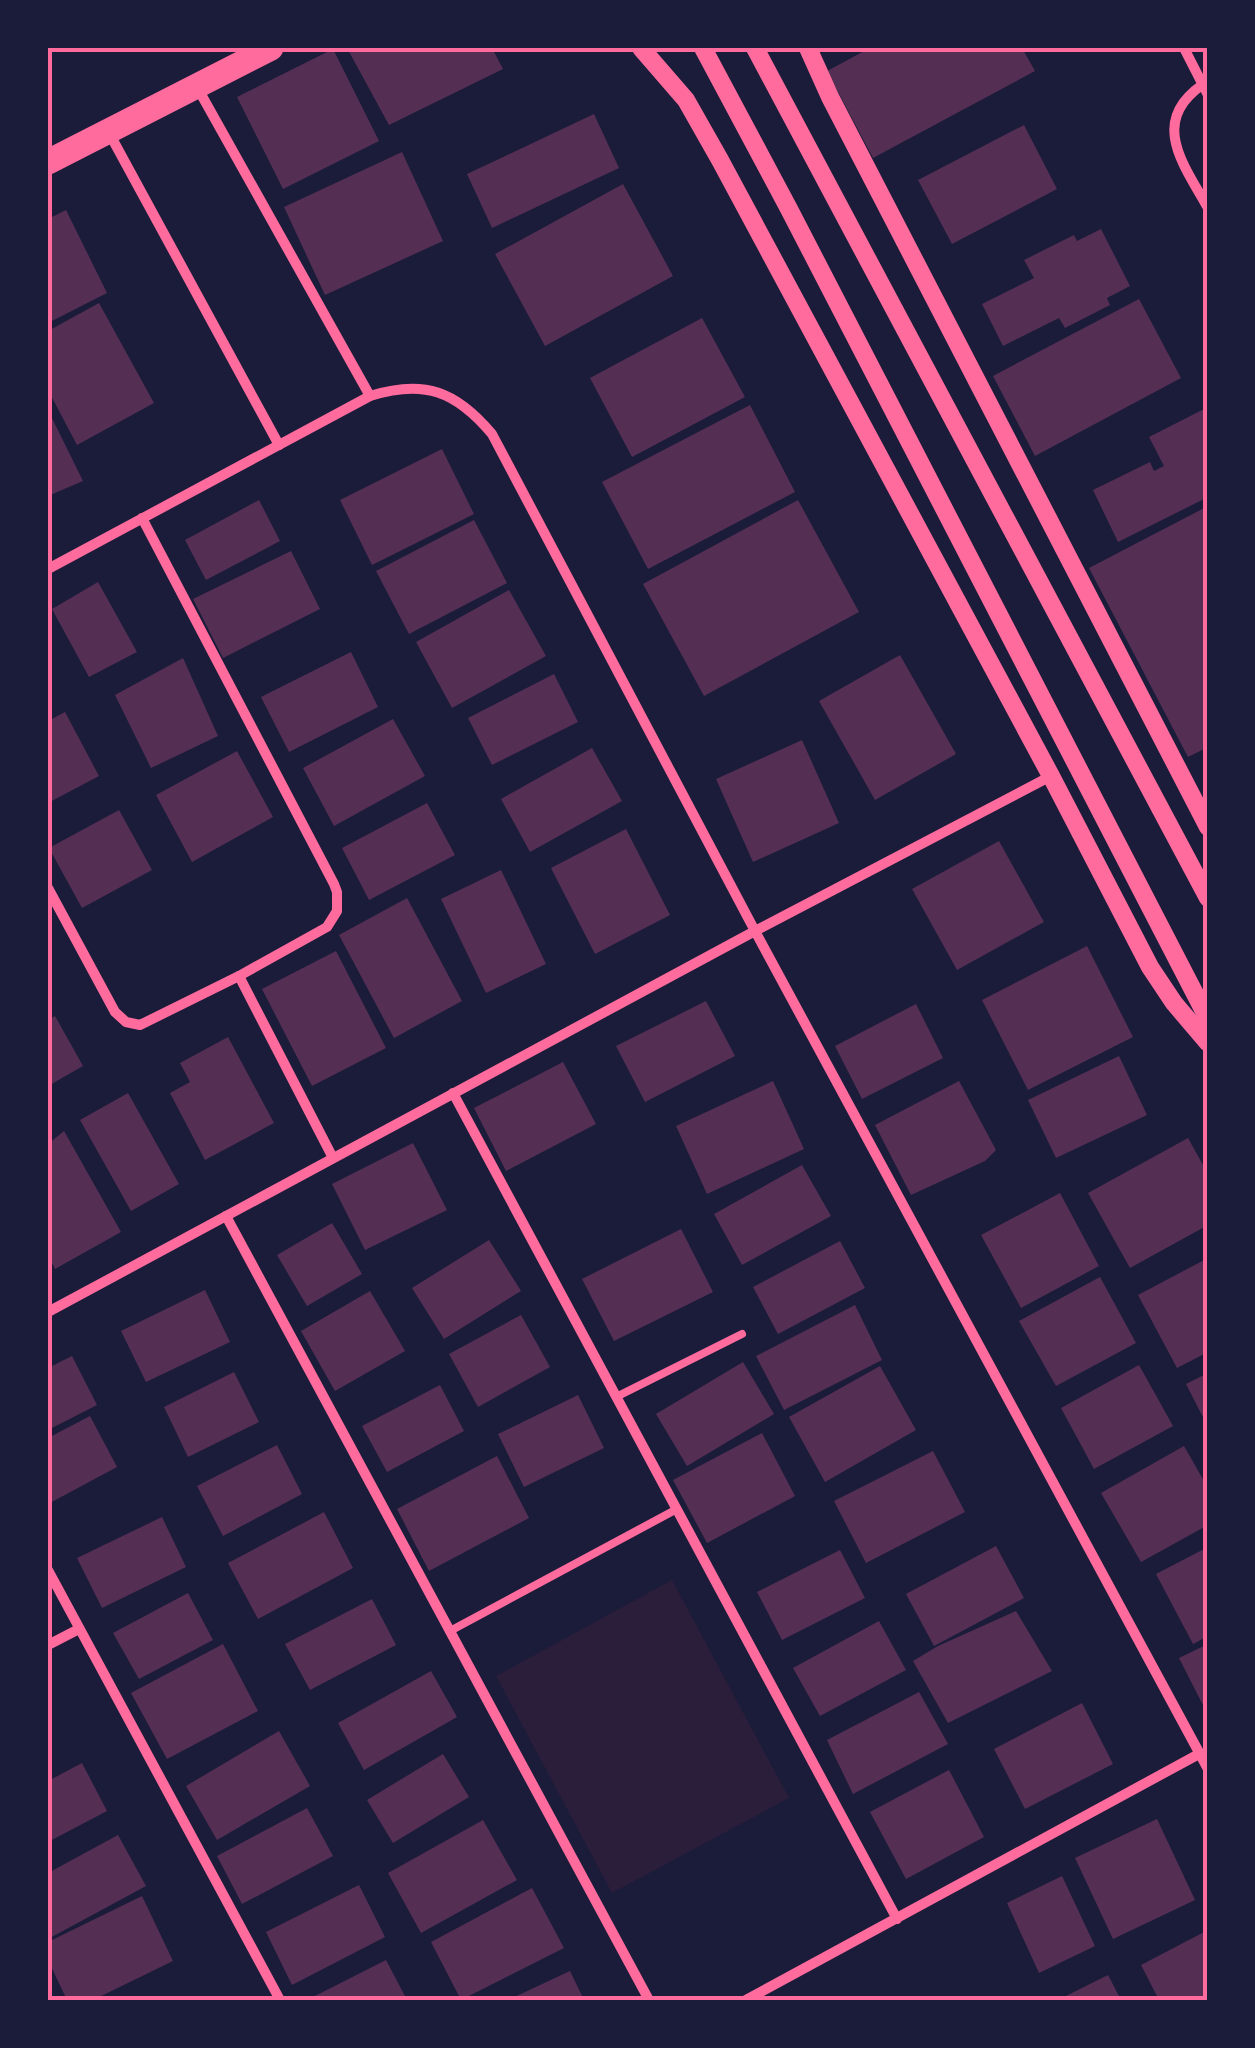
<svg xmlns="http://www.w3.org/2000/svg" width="1255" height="2048" viewBox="0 0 1255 2048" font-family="'Open Sans',sans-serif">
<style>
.green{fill:#2a1e3b}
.building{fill:#542f53}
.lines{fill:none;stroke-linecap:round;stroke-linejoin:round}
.service{stroke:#ff6b9d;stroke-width:8}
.minor{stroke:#ff6b9d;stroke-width:10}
.tertiary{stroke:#ff6b9d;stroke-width:18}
.primary{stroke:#ff6b9d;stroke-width:25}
.neatline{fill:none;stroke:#ff6b9d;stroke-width:4}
</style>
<rect width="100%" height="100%" fill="#1b1b3a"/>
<path class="green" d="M672,1580L789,1798L612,1893L496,1676Z"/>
<g class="building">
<path d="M347,48H492L503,69L389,125Z"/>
<path d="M870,48H1022L1035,71L873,158L827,71Z"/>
<path d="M333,49L379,141L283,189L237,97Z"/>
<path d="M594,114L619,168L492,228L467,174Z"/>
<path d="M1024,125L1057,189L952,244L918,180Z"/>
<path d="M402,152L443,241L325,295L284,207Z"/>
<path d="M623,184L673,276L545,346L495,254Z"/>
<path d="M66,210L107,293L48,323V219Z"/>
<path d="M1101,229L1130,286L1107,298L1110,305L1065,328L1059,318L1003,346L982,304L1034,278L1024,260L1074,235L1077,241Z"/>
<path d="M1139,299L1181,378L1035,456L993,376Z"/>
<path d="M99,303L154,403L77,445L48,390V331Z"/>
<path d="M702,318L745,397L632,457L590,378Z"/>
<path d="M750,405L795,492L648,569L602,482Z"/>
<path d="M1208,407V497L1118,542L1093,490L1150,462L1154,471L1164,466L1149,437Z"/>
<path d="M48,410L83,481L48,496Z"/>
<path d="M442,449L474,514L372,565L340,500Z"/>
<path d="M259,500L280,541L206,580L185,540Z"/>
<path d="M798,500L859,612L704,696L643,584Z"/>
<path d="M1208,506V747L1188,757L1089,568Z"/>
<path d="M474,520L507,583L409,634L376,571Z"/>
<path d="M291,551L320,609L223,658L193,599Z"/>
<path d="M98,582L137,652L89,677L52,609Z"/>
<path d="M509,590L546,656L452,708L416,642Z"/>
<path d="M351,652L378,707L289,752L261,697Z"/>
<path d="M900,655L956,754L875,800L819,701Z"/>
<path d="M183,658L218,736L151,768L115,695Z"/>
<path d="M554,674L578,722L492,765L468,718Z"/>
<path d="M65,712L99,776L48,803V721Z"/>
<path d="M393,719L425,776L334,826L303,768Z"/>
<path d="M802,740L839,823L753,862L716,779Z"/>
<path d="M592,748L622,801L530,852L501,799Z"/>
<path d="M237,751L273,817L192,862L156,795Z"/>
<path d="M427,803L455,855L369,900L342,848Z"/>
<path d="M119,810L152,870L82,908L49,848Z"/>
<path d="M626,829L670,915L595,954L551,868Z"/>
<path d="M999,841L1044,922L957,970L912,889Z"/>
<path d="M501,870L546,964L486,993L441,899Z"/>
<path d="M407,898L462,1001L394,1038L339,935Z"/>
<path d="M1087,946L1133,1037L1028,1090L982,1000Z"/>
<path d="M336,951L386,1048L312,1086L262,989Z"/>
<path d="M706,1001L735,1056L645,1102L616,1046Z"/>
<path d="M916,1004L943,1058L862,1099L835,1046Z"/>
<path d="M55,1016L83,1066L48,1086V1020Z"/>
<path d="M228,1037L274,1123L205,1160L170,1093L190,1082L180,1063Z"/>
<path d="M1119,1056L1147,1115L1056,1158L1028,1100Z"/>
<path d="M563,1062L596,1124L506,1171L474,1108Z"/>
<path d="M773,1081L804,1149L707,1194L676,1126Z"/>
<path d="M959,1081L996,1150L985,1161L911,1195L875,1125Z"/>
<path d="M128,1093L179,1184L131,1211L80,1120Z"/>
<path d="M64,1131L121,1232L55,1269L48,1255V1144Z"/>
<path d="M1188,1138L1208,1174V1225L1130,1268L1088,1193Z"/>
<path d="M413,1143L447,1210L365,1250L332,1184Z"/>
<path d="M802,1165L831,1216L742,1265L714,1214Z"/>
<path d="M1060,1193L1099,1266L1021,1308L981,1235Z"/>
<path d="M332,1223L362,1274L307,1306L277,1255Z"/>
<path d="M681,1229L713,1292L614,1341L582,1279Z"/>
<path d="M489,1240L521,1291L444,1339L412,1288Z"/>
<path d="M840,1241L865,1288L778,1334L753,1287Z"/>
<path d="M1208,1258V1352L1177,1368L1138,1295Z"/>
<path d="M1100,1277L1136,1343L1056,1386L1019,1321Z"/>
<path d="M205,1290L230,1342L146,1382L121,1331Z"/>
<path d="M370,1291L405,1351L335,1391L301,1331Z"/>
<path d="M855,1305L882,1360L784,1410L756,1356Z"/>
<path d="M521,1315L550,1367L478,1407L449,1354Z"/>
<path d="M72,1356L97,1405L48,1430V1368Z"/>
<path d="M743,1362L774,1414L687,1466L656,1414Z"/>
<path d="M1139,1365L1173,1426L1094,1469L1061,1408Z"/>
<path d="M880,1366L916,1430L825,1482L789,1417Z"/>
<path d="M234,1372L259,1422L188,1457L164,1407Z"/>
<path d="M1208,1373V1427L1186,1384Z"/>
<path d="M440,1385L464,1431L387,1472L362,1426Z"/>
<path d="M578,1395L604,1448L524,1487L498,1434Z"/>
<path d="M90,1416L117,1467L48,1504V1438Z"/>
<path d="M762,1433L795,1496L707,1543L673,1480Z"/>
<path d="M277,1445L302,1494L223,1536L197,1486Z"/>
<path d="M1184,1446L1208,1488V1525L1141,1562L1101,1493Z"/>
<path d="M933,1451L965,1512L866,1563L834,1501Z"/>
<path d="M497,1456L529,1518L429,1571L397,1509Z"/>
<path d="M324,1512L353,1568L258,1619L228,1563Z"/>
<path d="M162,1517L186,1567L102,1608L77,1558Z"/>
<path d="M996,1546L1024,1598L934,1646L906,1594Z"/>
<path d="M1208,1547V1636L1193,1644L1156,1574Z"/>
<path d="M840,1550L865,1598L782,1640L757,1592Z"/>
<path d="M188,1593L213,1640L139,1679L113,1633Z"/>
<path d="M372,1599L396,1645L310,1690L285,1644Z"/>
<path d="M1016,1611L1052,1671L948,1723L913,1661L938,1646Z"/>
<path d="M879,1621L906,1670L820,1716L793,1668Z"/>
<path d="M223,1644L258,1711L167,1759L131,1693Z"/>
<path d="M1208,1644V1715L1179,1658Z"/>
<path d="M431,1671L457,1717L364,1770L338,1723Z"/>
<path d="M919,1692L948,1744L853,1794L827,1740Z"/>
<path d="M1082,1703L1113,1764L1025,1809L994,1749Z"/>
<path d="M279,1731L310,1786L217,1840L186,1786Z"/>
<path d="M443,1754L469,1797L393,1843L367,1800Z"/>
<path d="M82,1763L107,1811L48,1842V1781Z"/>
<path d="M949,1770L984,1837L906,1879L870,1812Z"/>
<path d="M307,1808L333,1856L242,1904L217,1856Z"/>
<path d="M1157,1819L1195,1900L1113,1939L1075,1858Z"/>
<path d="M483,1820L517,1880L421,1933L388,1873Z"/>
<path d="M118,1835L146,1886L48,1939V1873Z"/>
<path d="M1062,1876L1095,1946L1039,1973L1007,1903Z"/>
<path d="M359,1885L385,1937L292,1985L266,1932Z"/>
<path d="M532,1888L564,1948L461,2000L431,1942Z"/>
<path d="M142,1896L173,1961L93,2000H67L48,1960V1942Z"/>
<path d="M1208,1930V2000H1159L1141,1965Z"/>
<path d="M386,1960L407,2000H307Z"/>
<path d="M570,1971L584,2000H508Z"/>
<path d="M1108,1975L1121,2000H1058Z"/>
</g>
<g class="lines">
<g class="service">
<path d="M616,1397L742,1334"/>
<path d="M450,1631L677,1509"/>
</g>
<g class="minor">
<path d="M1184,48L1208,95"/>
<path d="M1202,85C1149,122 1184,165 1208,208"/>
<path d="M197,87L370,396"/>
<path d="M108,131L279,445"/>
<path d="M48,569L370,396C424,379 456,391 492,434L755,931L1208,1769"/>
<path d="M48,888L115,1012L126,1022L140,1025L239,976L327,927L337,911V892L334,884L142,518"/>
<path d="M239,976L333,1158"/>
<path d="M453,1093L897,1919"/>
<path d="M226,1216L649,2000"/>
<path d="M48,1312L755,931L1051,776"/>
<path d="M48,1570L280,2000"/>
<path d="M48,1645L79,1629"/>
<path d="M746,2000L1199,1754"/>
</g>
<g class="tertiary">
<path d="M641,48L686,100L720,160L1051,776L1150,967L1174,1003L1208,1043"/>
<path d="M703,48L789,209L1208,1019"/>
<path d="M755,48L1208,898"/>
<path d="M808,48L830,97L1208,827"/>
</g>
<path class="primary" d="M48,162L271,48"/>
</g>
<rect width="1255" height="2048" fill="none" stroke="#1b1b3a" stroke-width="100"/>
<rect x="50" y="50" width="1155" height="1948" class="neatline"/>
</svg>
